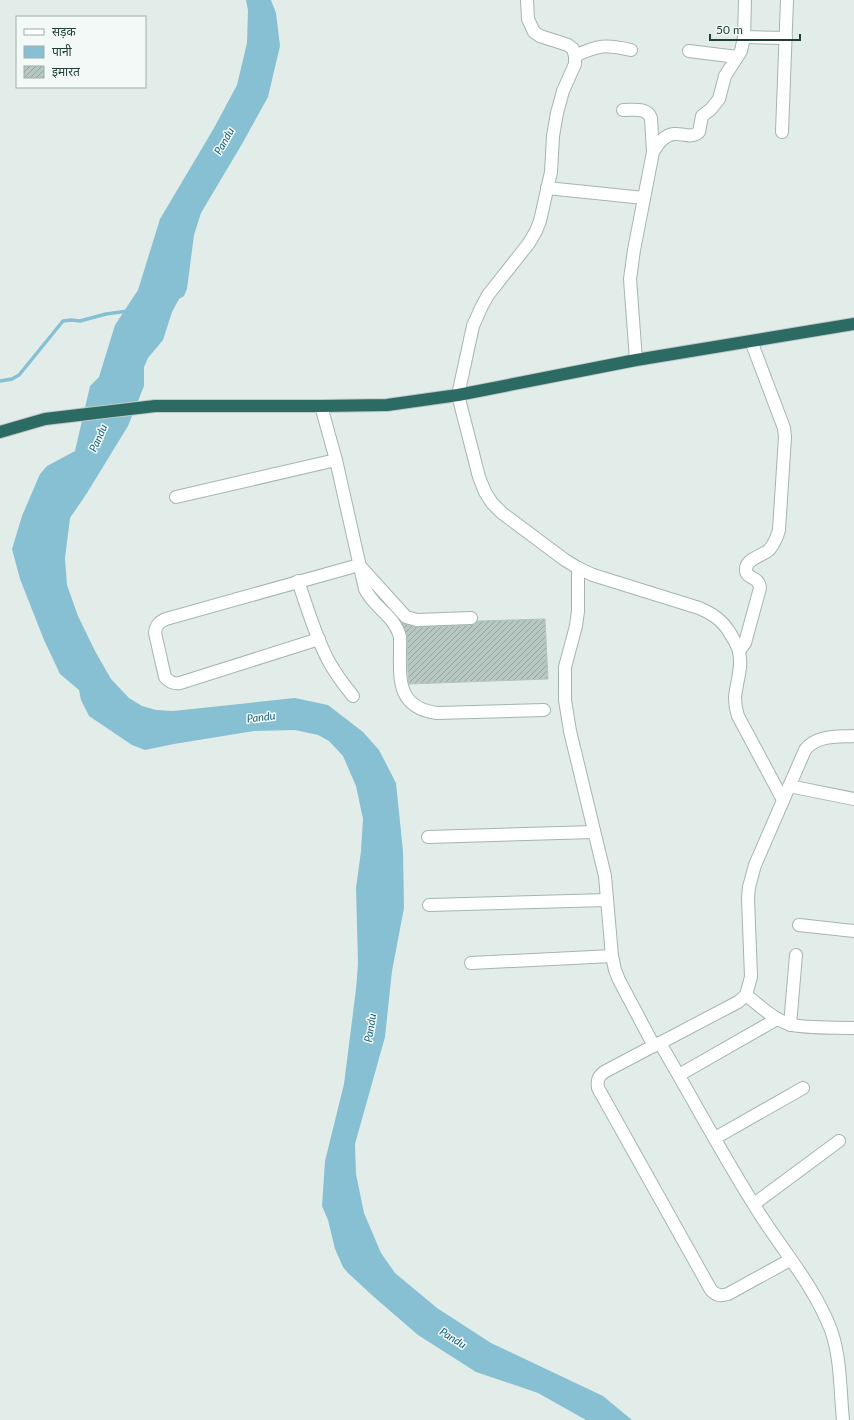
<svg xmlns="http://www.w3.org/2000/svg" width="854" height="1420" viewBox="0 0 854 1420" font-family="Lato,'Noto Sans Devanagari',sans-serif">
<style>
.water{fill:#88c0d3}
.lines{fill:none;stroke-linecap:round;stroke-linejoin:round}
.stream{stroke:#88c0d3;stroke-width:3.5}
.building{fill:url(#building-hatch);stroke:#b4c6c0}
.minor-casing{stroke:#a4b5b1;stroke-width:14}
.highway-casing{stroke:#c1c9c8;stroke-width:14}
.minor{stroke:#fff;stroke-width:12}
.highway{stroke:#2c6b64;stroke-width:12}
.labels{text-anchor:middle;stroke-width:3;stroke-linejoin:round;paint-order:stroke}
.water-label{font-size:11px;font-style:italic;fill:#1a627c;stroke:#f2f9f6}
</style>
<defs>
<pattern id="building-hatch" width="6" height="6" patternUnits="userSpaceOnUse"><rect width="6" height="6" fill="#b7c7c2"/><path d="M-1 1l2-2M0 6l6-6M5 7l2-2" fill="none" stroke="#94a39f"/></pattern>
</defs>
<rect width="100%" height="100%" fill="#e2ede9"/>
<path class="water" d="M246,0H271L276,13L280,46L268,97L242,144L201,213L194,235L187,289L184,296L179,299L172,312L163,340L148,358L144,367V386L128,426L87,493L70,518L65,558L67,585L78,616L95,651L111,679L129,698L142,706L156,710L173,711L295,698L328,705L363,732L379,750L396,783L403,851L404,908L392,971L385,1037L355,1144L356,1174L364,1213L381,1253L395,1273L437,1308L491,1343L603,1396L632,1420H586L538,1393L476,1372L418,1335L374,1297L348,1273L343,1267L335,1249L328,1220L322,1206L325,1161L344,1084L356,989L358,964L356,888L361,851L363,819L356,786L343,756L329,741L318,735L295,730L254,731L174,744L145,750L132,745L89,716L81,700L79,690L60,674L44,640L20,579L12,549L22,516L40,474L47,466L75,451L90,386L99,377L115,325L138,290L160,219L214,128L237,85L247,43L248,10Z"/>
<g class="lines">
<path class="stream" d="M0,381L12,379L19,375L63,321L71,320L80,321L106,314L128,311"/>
</g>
<path class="building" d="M545,619L548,679L409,684L408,674L407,637L402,623L417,627L471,625L475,624L478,621Z"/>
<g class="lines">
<defs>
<g id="minor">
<path d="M527,0L528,19L534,32L540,36L568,45L573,49L575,56V64L563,91L557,113L553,136L551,172L540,221L536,231L529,243L488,295L481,308L473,326L458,395L479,477L485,492L492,503L502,513L565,560L578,568L593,575L699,608C713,614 722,620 730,633C733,639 738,645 739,652C743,667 736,683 735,698C735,704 736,710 738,716L783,800"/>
<path d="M745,0L744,37L786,38"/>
<path d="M689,51L737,57"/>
<path d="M575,56C598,45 606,44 631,50"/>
<path d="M623,110C633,110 647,107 651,118L653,152"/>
<path d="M782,132L787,0"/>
<path d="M547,188L644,198"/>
<path d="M636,360L630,279L634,250L653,152C658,144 664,135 674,134C683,133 691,139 699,132L702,116L711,109L719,99L725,76L741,51L744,37"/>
<path d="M321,406L336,460L365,589C374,608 395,616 400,637C401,672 392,707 437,713L544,710"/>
<path d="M176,497L336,460"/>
<path d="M578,568V611L576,626L565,667V700L570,731L605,876L612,956L615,970L619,980L654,1046"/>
<path d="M298,581C307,607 315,635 328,660C335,673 344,685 353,696"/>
<path d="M319,639L180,683C173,684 169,682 165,677L155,633C156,625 159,622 166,619L359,565L406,617L417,620L471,618"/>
<path d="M739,651L745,643L760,588C759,576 746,579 746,570C745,559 762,556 769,550C774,544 777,538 779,530L785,437L784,428L751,341"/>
<path d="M789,786L854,799"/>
<path d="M428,837L594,832"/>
<path d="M429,905L607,900"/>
<path d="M799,925L854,931"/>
<path d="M471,963L612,956"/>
<path d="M746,995C759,1005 773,1019 789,1024C805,1029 837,1027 854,1028"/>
<path d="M790,1025L796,955"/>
<path d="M659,1043L604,1072C598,1077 597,1080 598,1088L711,1290C717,1296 720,1296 728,1294L790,1260"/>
<path d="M679,1075L777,1019"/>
<path d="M715,1138L803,1088"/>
<path d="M754,1204L839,1141"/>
<path d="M843,1420C840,1391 841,1358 831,1330C815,1288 785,1253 761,1216C725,1160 694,1101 660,1043L738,1002L746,995L751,977L748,898L749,887L755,865L805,750C816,735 837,737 854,736"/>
</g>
<path id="highway" d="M0,432L45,419L155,406H321L387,405L458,395L636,360L854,324"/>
</defs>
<use href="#minor" class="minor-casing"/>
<use href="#highway" class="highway-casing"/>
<use href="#minor" class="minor"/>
<use href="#highway" class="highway"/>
</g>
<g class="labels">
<g class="water-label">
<text transform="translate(224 141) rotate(-60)" y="4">Pandu</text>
<text transform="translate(98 438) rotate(-66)" y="4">Pandu</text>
<text transform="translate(261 717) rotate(-7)" y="4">Pandu</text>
<text transform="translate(370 1028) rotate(-81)" y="4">Pandu</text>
<text transform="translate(453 1338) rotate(32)" y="4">Pandu</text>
</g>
</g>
<rect x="16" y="16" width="130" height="72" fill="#f2f9f6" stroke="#9eaeaa"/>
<rect x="24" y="29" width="20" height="6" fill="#ffffff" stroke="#9eaeaa"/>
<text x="52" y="36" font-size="12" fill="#213e39">सड़क</text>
<rect x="24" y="46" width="20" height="12" fill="#88c0d3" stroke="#9eaeaa"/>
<text x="52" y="56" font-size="12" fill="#213e39">पानी</text>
<rect x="24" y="66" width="20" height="12" fill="url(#building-hatch)" stroke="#9eaeaa"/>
<text x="52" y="76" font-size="12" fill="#213e39">इमारत</text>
<path d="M710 34v6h90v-6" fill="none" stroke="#213e39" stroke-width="2"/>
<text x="716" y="34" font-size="12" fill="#213e39" stroke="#f2f9f6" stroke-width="3" paint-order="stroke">50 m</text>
</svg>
